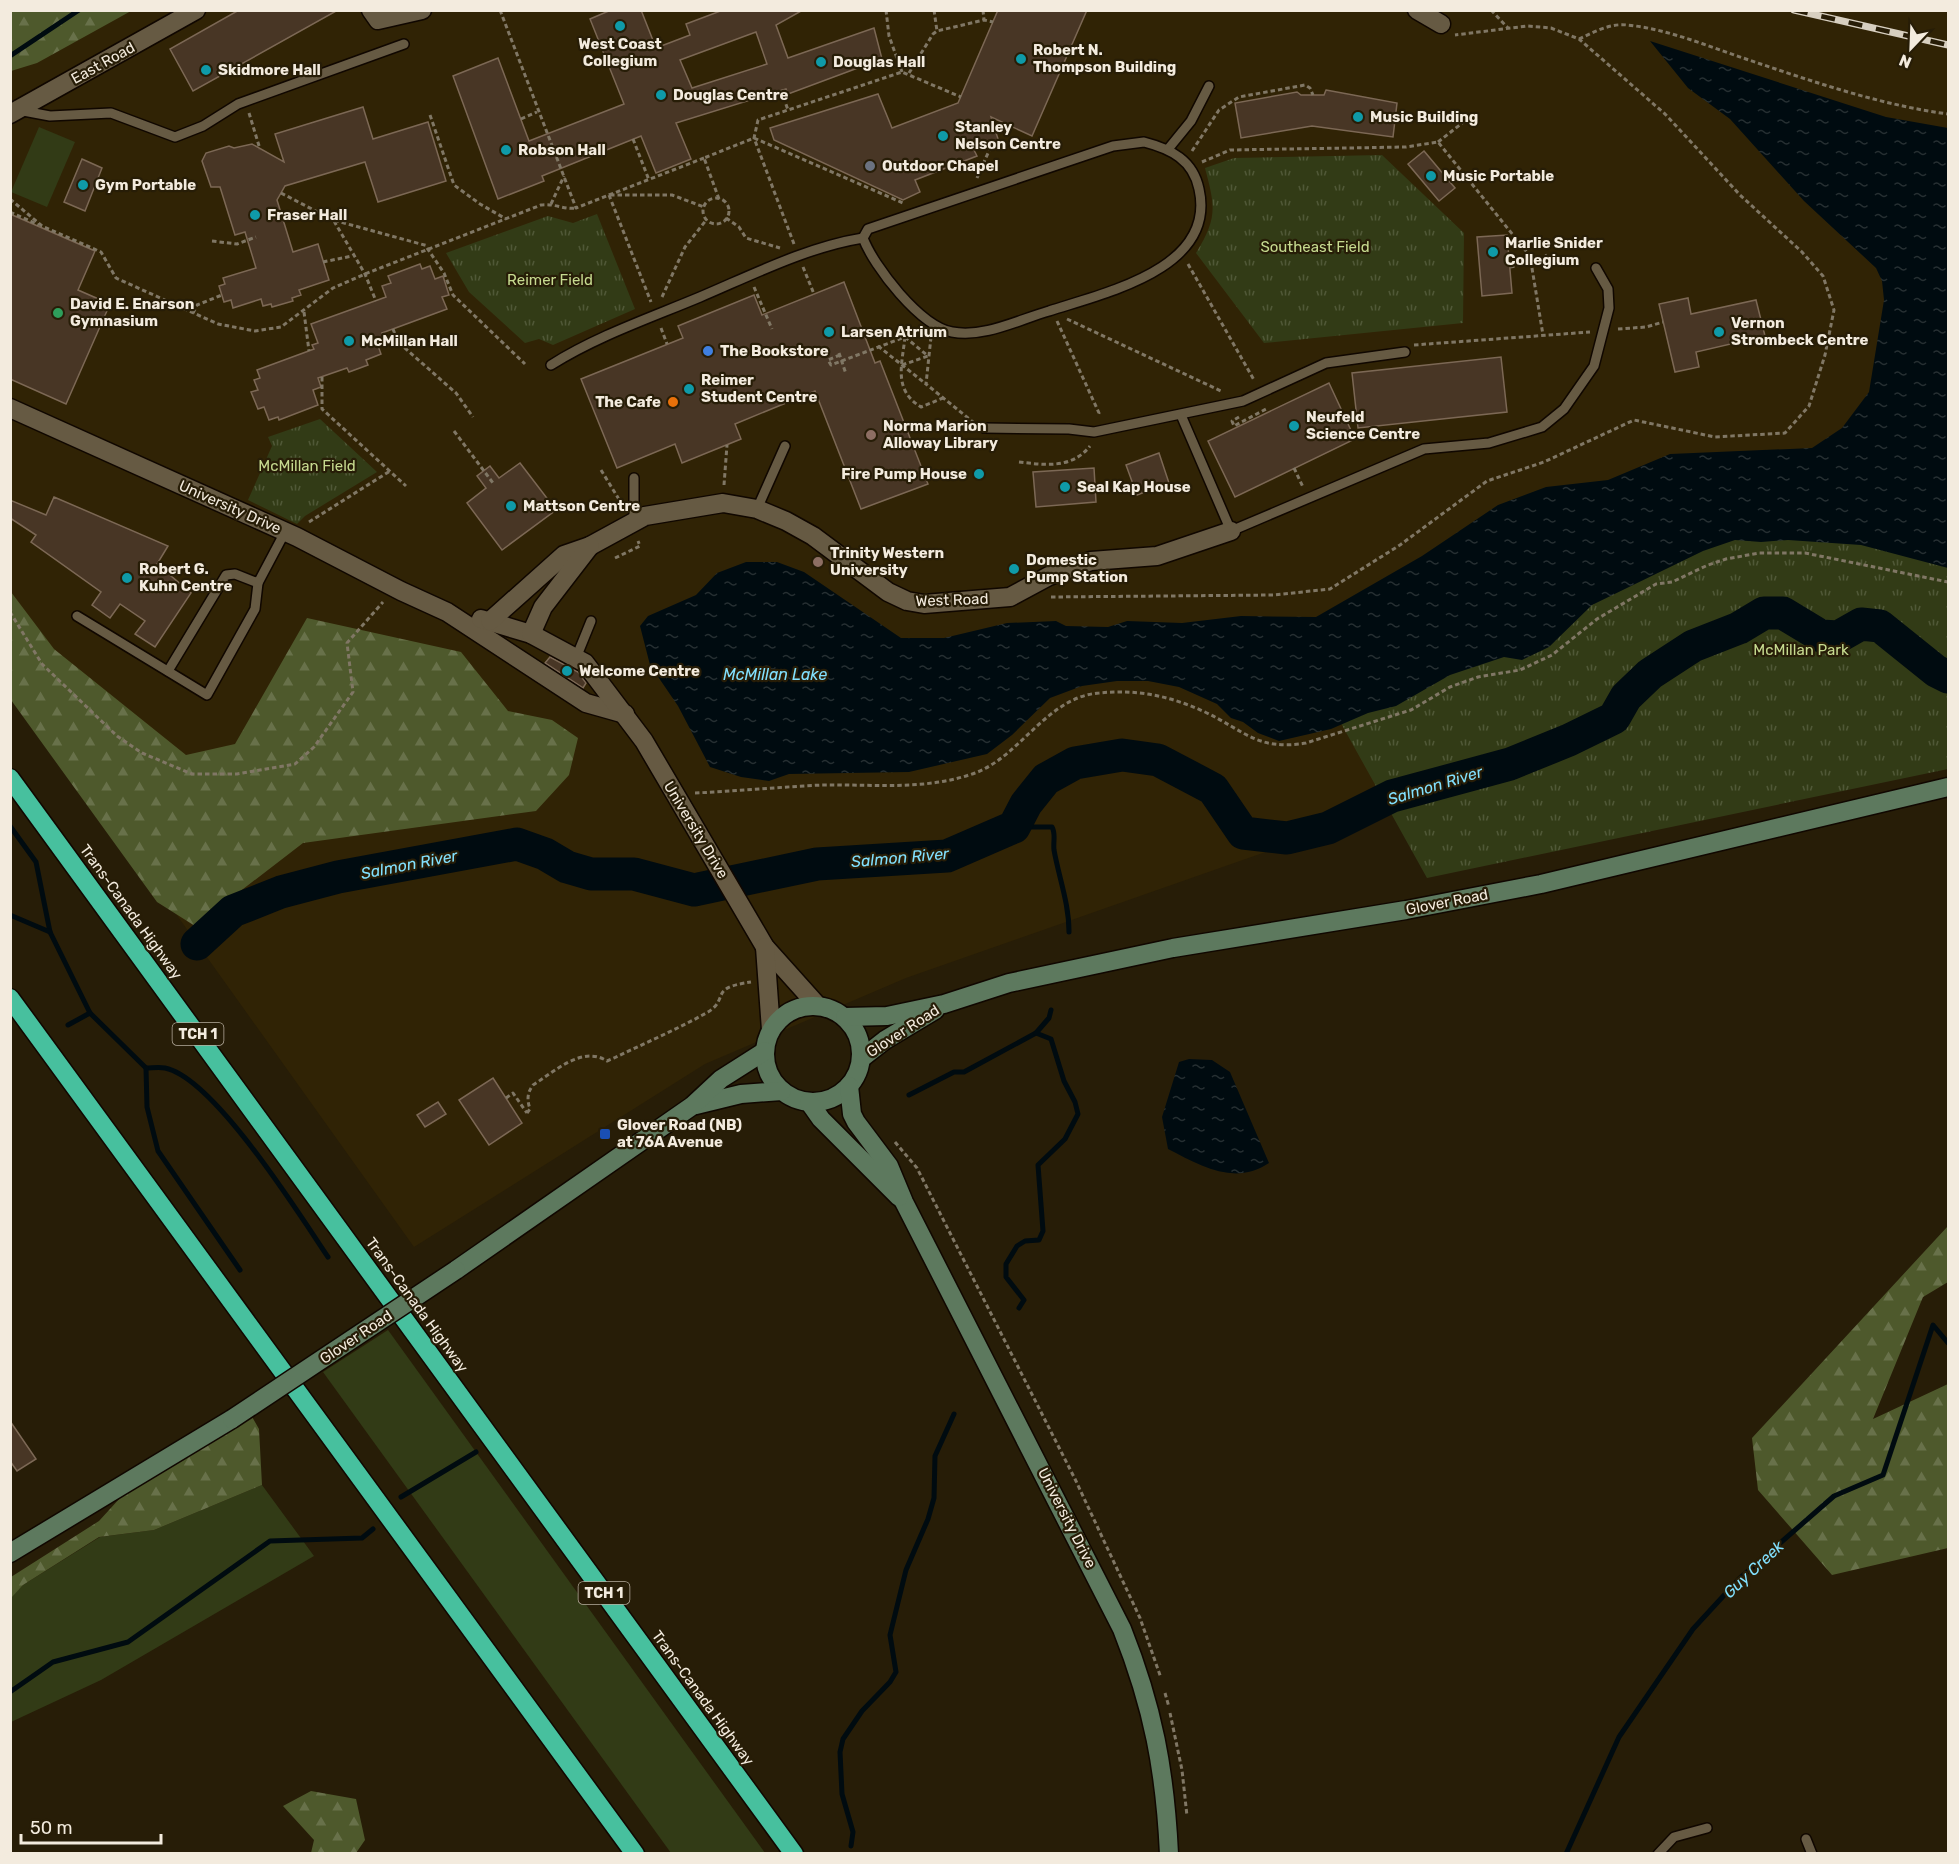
<svg xmlns="http://www.w3.org/2000/svg" width="1959" height="1864" viewBox="0 0 1959 1864" font-family="Rubik,sans-serif">
<style>
.built{fill:#302305}
.grass{fill:#323b16}
.forest{fill:url(#forest-firs)}
.park{fill:url(#park-tufts)}
.water{fill:url(#water-ripples)}
.lines{fill:none;stroke-linecap:round;stroke-linejoin:round}
.stream{stroke:#000b10;stroke-width:5}
.river{stroke:#000b10;stroke-width:33}
.building{fill:#483625;stroke:#7c6855;stroke-width:1.5;fill-rule:evenodd}
.lane-casing{stroke:#100700;stroke-width:12}
.street-casing{stroke:#100700;stroke-width:21}
.secondary-casing{stroke:#100700;stroke-width:21}
.highway-casing{stroke:#100700;stroke-width:21}
.path{stroke:#807765;stroke-width:3;stroke-dasharray:4.5 3;stroke-linecap:butt}
.lane{stroke:#665a43;stroke-width:9}
.street{stroke:#665a43;stroke-width:18}
.secondary{stroke:#5d795e;stroke-width:18}
.highway{stroke:#47c09e;stroke-width:18}
.rail-casing{stroke:#d7cfc0;stroke-width:7}
.rail{stroke:#271d07;stroke-width:4.5;stroke-dasharray:14;stroke-linecap:butt}
.secondary-bridge-casing{stroke:#100700;stroke-width:21;stroke-linecap:butt}
.secondary-bridge{stroke:#5d795e;stroke-width:18}
.culture-dot{fill:#0f9aa8;stroke:#271d07;stroke-width:2}
.worship-dot{fill:#6b7280;stroke:#271d07;stroke-width:2}
.leisure-dot{fill:#2e9e5b;stroke:#271d07;stroke-width:2}
.shop-dot{fill:#3f7fe0;stroke:#271d07;stroke-width:2}
.food-dot{fill:#e8710a;stroke:#271d07;stroke-width:2}
.education-dot{fill:#8d6e63;stroke:#271d07;stroke-width:2}
.transit-dot{fill:#1a4fb4;stroke:#271d07;stroke-width:2}
.labels{text-anchor:middle;stroke-width:4.5;stroke-linejoin:round;paint-order:stroke}
.shield{fill:#271d07;stroke:#b6ad9e;stroke-width:1.5}
.shield-label{font-size:14px;font-weight:bold;fill:#f3ebde}
.poi-label{font-size:15px;font-weight:bold;fill:#f3ebde;stroke:#271d07;text-anchor:start}
.street-label{font-size:15px;fill:#f3ebde;stroke:#271d07}
.park-label{font-size:15px;fill:#c6da8f;stroke:#271d07}
.water-label{font-size:16px;font-style:italic;fill:#82e1ff;stroke:#271d07}
</style>
<defs>
<pattern id="forest-firs" width="22" height="20" patternUnits="userSpaceOnUse" patternTransform="scale(1.5)"><rect width="22" height="20" fill="#4e592c"/><path d="M5 1l3.5 6h-7zM16 11l3.5 6h-7z" fill="#68714a"/></pattern>
<pattern id="park-tufts" width="24" height="20" patternUnits="userSpaceOnUse" patternTransform="scale(1.5)"><rect width="24" height="20" fill="#323b16"/><path d="M3 7l-1-3M5 7V3M7 7l1-3M15 17l-1-3M17 17v-4M19 17l1-3" fill="none" stroke="#505837"/></pattern>
<pattern id="water-ripples" width="26" height="14" patternUnits="userSpaceOnUse" patternTransform="scale(1.5)"><rect width="26" height="14" fill="#000b10"/><path d="M2 4q2-2 4 0t4 0M15 11q2-2 4 0t4 0" fill="none" stroke="#262f32"/></pattern>
</defs>
<rect width="100%" height="100%" fill="#271d07"/>
<path class="built" d="M10,11H1948V381L1392,796L1331,829L906,978L705,1064L414,1247L11,683Z"/>
<g class="grass">
<path d="M39,127L75,142L47,207L11,192Z"/>
<path d="M388,1330L765,1853H671L323,1372Z"/>
<path d="M262,1485L314,1556L101,1680L11,1722L10,1598L23,1585L100,1537L154,1530Z"/>
</g>
<g class="forest">
<path d="M10,11L11,10L131,11L37,63L11,71Z"/>
<path d="M11,592L54,649L186,755L235,744L307,618L461,652L508,711L552,720L578,738L569,775L536,811L303,843L195,926L157,902L11,700Z"/>
<path d="M1948,1226V1282L1923,1297L1873,1419L1948,1384V1548L1832,1575L1758,1490L1752,1438Z"/>
<path d="M247,1408L259,1429L262,1485L154,1530L99,1537L23,1585L11,1598V1577L99,1521L131,1486Z"/>
<path d="M311,1791L356,1799L365,1840L356,1853H311L314,1840L283,1806Z"/>
</g>
<g class="park">
<path d="M1382,155L1464,233L1463,323L1264,343L1196,253C1218,218 1215,206 1205,168L1234,158Z"/>
<path d="M597,214L635,309L553,345L539,339L525,343L469,292L446,253L548,216L573,223Z"/>
<path d="M1948,381V769L1427,878L1318,682L1933,442Z"/>
<path d="M320,419L377,472L305,516L297,524L248,500L272,446L268,437Z"/>
</g>
<g class="water">
<path d="M1650,41L1886,117L1948,128V568L1861,545L1788,540L1761,542L1735,540L1703,551L1592,605L1549,647L1522,660L1504,657L1450,675L1396,706L1368,713L1331,729L1279,741L1258,733L1243,722L1231,718L1217,704L1179,687L1148,681H1117L1082,686L1050,698L1012,735L987,754L909,772L789,774L769,781L741,777L710,767L678,706L650,665L640,626L648,616L696,595L717,573L746,562H777L804,572L901,638H944L1007,623L1056,621L1066,626L1108,627L1127,621L1182,623L1241,616L1316,617L1422,556L1498,505L1546,487L1608,480L1670,454L1812,448L1842,428L1869,392L1884,300L1882,281L1876,268L1804,201L1730,119L1688,88Z"/>
<path d="M1189,1059L1212,1060L1230,1072L1269,1163C1235,1186 1201,1166 1168,1149L1162,1117L1179,1062Z"/>
</g>
<g class="lines">
<g class="stream">
<path d="M10,56L79,10"/>
<path d="M10,826L36,862L50,932L90,1013L146,1068C152,1068 159,1067 165,1068C214,1078 299,1214 328,1257"/>
<path d="M1014,827H1052C1056,834 1053,841 1054,850C1059,878 1069,903 1069,932"/>
<path d="M10,915L50,932"/>
<path d="M68,1025L90,1013"/>
<path d="M146,1068L147,1107L158,1151L240,1270"/>
<path d="M909,1095L954,1072H964L1036,1033"/>
<path d="M1019,1308L1024,1300L1006,1277V1264L1017,1246L1025,1241L1039,1240L1043,1231L1038,1165L1065,1139L1078,1114L1075,1102L1064,1081L1051,1039L1036,1033L1049,1018L1051,1010"/>
<path d="M401,1497L476,1452"/>
<path d="M10,1692L53,1662L128,1642L270,1541L362,1538L373,1529"/>
<path d="M851,1846L853,1832L842,1794L840,1752L843,1739L862,1711L890,1682L896,1672L890,1635L906,1570L928,1519L934,1498L935,1456L954,1414"/>
<path d="M1566,1854L1619,1737L1693,1629L1739,1579L1834,1496L1883,1475L1933,1325L1948,1343"/>
</g>
<path class="river" d="M197,944L233,911L281,892L338,877L517,844L545,854L567,867L591,874H634L694,890L817,864L947,856L1014,827L1026,804L1046,779L1075,763L1122,755L1158,760L1213,789L1243,833L1287,838L1328,828L1392,796L1510,764L1569,740L1614,718L1626,697L1650,674L1693,646L1739,628L1764,613H1783L1821,636L1838,637L1861,624L1880,626L1936,671L1948,677"/>
</g>
<g class="building">
<path d="M239,10H338L193,91L170,49Z"/>
<path d="M611,10H641L656,48L690,35L686,24L723,10H803L776,25L788,58L874,28L882,59L788,94L786,89L676,123L691,159L656,173L641,136L542,176L544,181L498,199L453,76L498,58L529,141L624,104L590,19ZM756,32L767,64L692,88L680,60Z"/>
<path d="M998,10H1087L1032,136L991,117L999,142L974,150L977,156L915,180L920,192L903,200L774,140L770,128L878,94L892,128L958,103Z"/>
<path d="M1326,90L1397,103L1393,137L1312,126L1241,138L1235,103L1297,92L1301,95H1324Z"/>
<path d="M363,107L373,139L428,122L446,181L378,202L365,162L285,186L277,200L293,252L318,244L329,280L299,290L301,295L292,298L293,301L272,307L271,304L263,306L261,299L233,308L231,300L224,302L219,286L225,284L223,278L256,268L245,232L235,235L220,187H211L202,161L206,153L229,146L234,148L252,144L284,162L275,134Z"/>
<path d="M1424,151L1455,188L1439,201L1408,164Z"/>
<path d="M82,159L102,168L85,211L64,202Z"/>
<path d="M10,214L95,251L78,290L110,304L66,404L10,379Z"/>
<path d="M1507,235L1512,293L1482,296L1477,237Z"/>
<path d="M420,264L422,269L430,266L435,279L443,276L449,295L442,297L447,309L382,333L385,340L377,343L381,354L366,360L368,365L349,372L347,368L318,378L321,387L313,390L318,405L279,420L278,417L269,420L264,407L258,409L251,392L258,390L254,380L260,378L257,370L314,349L312,345L318,343L311,324L386,297L382,286L391,283L388,276Z"/>
<path d="M844,282L875,363L880,361L928,484L861,509L815,391L735,424L741,439L682,463L675,444L617,468L581,379L683,338L678,326L754,295L762,315Z"/>
<path d="M1688,298L1691,314L1756,300L1765,336L1696,352L1699,367L1675,372L1659,304Z"/>
<path d="M1501,357L1507,412L1358,428L1352,373Z"/>
<path d="M1329,383L1355,439L1235,497L1208,441Z"/>
<path d="M1159,453L1169,483L1137,495L1126,465Z"/>
<path d="M520,463L556,510L502,550L467,503L486,488L477,476L490,466L499,478Z"/>
<path d="M1094,468L1096,502L1036,507L1033,472Z"/>
<path d="M54,497L168,546L157,564L191,593L155,647L135,634L145,621L120,604L110,618L92,605L101,592L31,542L36,535L10,518V500L46,515Z"/>
<path d="M550,657L578,672L586,683L583,688L545,663Z"/>
<path d="M493,1078L522,1123L489,1145L459,1100Z"/>
<path d="M438,1102L446,1114L425,1127L417,1115Z"/>
<path d="M10,1421L36,1459L17,1471L10,1461Z"/>
</g>
<g class="lines">
<defs>
<g id="lane">
<path d="M18,110L50,116L111,113L175,137L203,126L238,104L404,44"/>
<path d="M1144,142C1171,149 1193,160 1199,189C1217,269 1104,293 1049,311C1018,320 984,338 952,332C920,326 874,267 863,238L868,229L1113,146Z"/>
<path d="M1169,148L1191,121L1209,86"/>
<path d="M551,365C597,336 650,318 700,297C752,275 807,247 863,238"/>
<path d="M1181,415L1231,531L1424,449L1489,443L1542,427L1564,409L1594,366L1609,308L1608,289L1596,268"/>
<path d="M984,428L1069,429L1094,432L1243,401L1326,363L1405,352"/>
<path d="M634,478V520"/>
<path d="M757,509L785,446"/>
<path d="M77,616L207,695L255,609L258,583L285,532"/>
<path d="M576,658L591,621"/>
<path d="M168,671L226,575L235,574L258,583"/>
<path d="M1806,1839L1812,1854"/>
<path d="M1658,1854L1674,1837L1707,1828"/>
</g>
<g id="street">
<path d="M371,10L378,20L422,10"/>
<path d="M1417,10L1441,24"/>
<path d="M10,114L196,10"/>
<path d="M10,408L297,537L401,591L447,612L586,703L625,714"/>
<path d="M481,619L531,634L585,663L644,741L765,947L817,1005"/>
<path d="M490,621L564,555L590,546L645,516L723,503L757,509L786,521L813,536L888,592L907,601L924,604L1010,597L1049,576L1091,561L1157,556L1231,531"/>
<path d="M531,634L543,607L590,546"/>
<path d="M765,947L771,1030"/>
</g>
<g id="secondary">
<circle cx="813" cy="1054" r="48"/>
<path d="M845,1017L887,1016L944,1004L1009,983L1173,948L1406,910L1541,884L1948,787"/>
<path d="M862,1058L885,1040L935,1010"/>
<path d="M849,1086L852,1114L856,1122L889,1166L904,1202L1122,1629C1153,1707 1165,1770 1169,1854"/>
<path d="M809,1102L821,1119L899,1197"/>
<path d="M696,1105L741,1094L782,1091"/>
<path d="M456,1270L692,1106L721,1079L765,1051"/>
<path d="M10,1553L232,1419"/>
</g>
<g id="highway">
<path d="M10,778L794,1854"/>
<path d="M10,998L635,1854"/>
</g>
</defs>
<use href="#lane" class="lane-casing"/>
<use href="#street" class="street-casing"/>
<use href="#secondary" class="secondary-casing"/>
<use href="#highway" class="highway-casing"/>
<g class="path">
<path d="M500,10L576,208L609,195L651,302"/>
<path d="M886,10L889,36L902,72"/>
<path d="M934,10L937,31"/>
<path d="M983,10L984,20"/>
<path d="M1491,10L1508,28"/>
<path d="M1579,39C1594,32 1610,23 1627,25C1668,29 1707,46 1746,59C1811,81 1880,105 1948,114"/>
<path d="M909,73L933,34L937,31L984,20L993,22"/>
<path d="M781,90L788,110"/>
<path d="M249,113L260,149"/>
<path d="M430,115L454,185L480,204L506,219"/>
<path d="M521,119L537,112"/>
<path d="M633,139L649,180"/>
<path d="M1438,142L1466,120"/>
<path d="M1192,151L1219,110L1239,97L1305,85L1310,88L1313,95"/>
<path d="M1202,162L1230,150L1406,147L1438,142L1530,256L1543,335"/>
<path d="M977,178L992,144"/>
<path d="M281,193L333,220L428,246"/>
<path d="M609,195L704,158"/>
<path d="M610,195H672L704,207"/>
<circle cx="716" cy="211" r="13"/>
<path d="M10,199L42,226L101,252L116,278L218,324L255,331L281,327L333,288L365,274L541,205C554,203 564,210 576,208"/>
<path d="M719,199L704,158L754,138L903,203"/>
<path d="M551,204L564,176"/>
<path d="M10,212L39,225"/>
<path d="M726,218L739,227L746,238L780,248"/>
<path d="M334,221L365,274L376,301"/>
<path d="M212,241L237,244L256,237"/>
<path d="M794,244L754,138L758,120L902,72L961,97"/>
<path d="M427,248L444,273L453,295L525,364"/>
<path d="M323,262L352,256"/>
<path d="M1188,264L1254,380"/>
<path d="M803,267L814,294"/>
<path d="M1510,267L1532,263L1547,255"/>
<path d="M754,287L772,329"/>
<path d="M662,297L685,247L707,219"/>
<path d="M304,312L309,351"/>
<path d="M193,313L197,305L222,295"/>
<path d="M1067,319L1221,391"/>
<path d="M1057,321L1099,413L1098,416"/>
<path d="M661,328L667,344"/>
<path d="M393,329L398,342L456,393L473,417"/>
<path d="M1618,329L1646,327L1663,322"/>
<path d="M905,337C902,365 893,390 921,407L943,398"/>
<path d="M905,337L928,356"/>
<path d="M931,337L926,384L973,422"/>
<path d="M1414,345L1590,332"/>
<path d="M878,346L926,384"/>
<path d="M839,353L846,374"/>
<path d="M840,355L828,360L831,365L905,337L915,328"/>
<path d="M902,365L928,356"/>
<path d="M322,377V409L406,486"/>
<path d="M1239,417L1232,421L1234,426L1268,408"/>
<path d="M454,431L493,483"/>
<path d="M1019,462C1045,465 1072,469 1090,446"/>
<path d="M1294,468L1303,487"/>
<path d="M601,470L620,501"/>
<path d="M724,485L727,445"/>
<path d="M309,522L390,471"/>
<path d="M615,558L640,546L638,541"/>
<path d="M1051,597L1274,595L1330,589L1400,545L1487,481L1544,462L1634,420L1715,437L1785,433L1809,406L1825,355L1834,310L1823,276L1802,252L1740,195L1665,114L1579,39L1551,28L1527,26L1455,35"/>
<path d="M10,612L42,664L117,736L142,753L192,774H237L295,764L314,747L353,692L347,643L383,602"/>
<path d="M695,793C737,791 780,787 822,785C874,784 925,791 975,773C1021,756 1047,697 1099,693C1137,689 1170,696 1205,712C1245,731 1257,751 1306,743L1411,710L1450,687L1478,677L1520,670L1552,655L1597,619L1656,584L1672,582L1708,565L1726,559L1759,553H1805L1948,582"/>
<path d="M506,1098L513,1093L527,1113"/>
<path d="M527,1113L530,1109C527,1100 527,1093 533,1085C554,1072 582,1045 607,1061L614,1058C645,1043 678,1029 708,1012C730,998 708,988 751,982"/>
<path d="M895,1142L917,1168L1075,1479L1140,1618L1161,1678"/>
<path d="M1165,1693L1169,1707"/>
<path d="M1170,1713L1182,1770L1187,1816"/>
</g>
<use href="#lane" class="lane"/>
<use href="#street" class="street"/>
<use href="#secondary" class="secondary"/>
<use href="#highway" class="highway"/>
<defs>
<path id="rail" d="M1794,10L1948,45"/>
</defs>
<use href="#rail" class="rail-casing"/>
<use href="#rail" class="rail"/>
<defs>
<path id="secondary-bridge" d="M232,1419L456,1270"/>
</defs>
<use href="#secondary-bridge" class="secondary-bridge-casing"/>
<use href="#secondary-bridge" class="secondary-bridge"/>
</g>
<g class="culture-dot">
<circle cx="620" cy="26" r="6"/>
<circle cx="1021" cy="59" r="6"/>
<circle cx="821" cy="62" r="6"/>
<circle cx="206" cy="70" r="6"/>
<circle cx="661" cy="95" r="6"/>
<circle cx="1358" cy="117" r="6"/>
<circle cx="943" cy="136" r="6"/>
<circle cx="506" cy="150" r="6"/>
<circle cx="1431" cy="176" r="6"/>
<circle cx="83" cy="185" r="6"/>
<circle cx="255" cy="215" r="6"/>
<circle cx="1493" cy="252" r="6"/>
<circle cx="829" cy="332" r="6"/>
<circle cx="1719" cy="332" r="6"/>
<circle cx="349" cy="341" r="6"/>
<circle cx="689" cy="389" r="6"/>
<circle cx="1294" cy="426" r="6"/>
<circle cx="979" cy="474" r="6"/>
<circle cx="1065" cy="487" r="6"/>
<circle cx="511" cy="506" r="6"/>
<circle cx="1014" cy="569" r="6"/>
<circle cx="127" cy="578" r="6"/>
<circle cx="567" cy="671" r="6"/>
</g>
<circle class="worship-dot" cx="870" cy="166" r="6"/>
<circle class="leisure-dot" cx="58" cy="313" r="6"/>
<circle class="shop-dot" cx="708" cy="351" r="6"/>
<circle class="food-dot" cx="673" cy="402" r="6"/>
<g class="education-dot">
<circle cx="871" cy="435" r="6"/>
<circle cx="818" cy="562" r="6"/>
</g>
<rect class="transit-dot" x="599" y="1128" width="12" height="12" rx="3"/>
<g class="labels">
<g class="shield">
<rect x="172.5" y="1023" width="51" height="22" rx="4.5"/>
<rect x="578.5" y="1582" width="51" height="22" rx="4.5"/>
</g>
<g class="shield-label">
<text x="198" y="1039">TCH 1</text>
<text x="604" y="1598">TCH 1</text>
</g>
<g class="poi-label">
<text x="620" y="49" text-anchor="middle">West Coast<tspan x="620" dy="17">Collegium</tspan></text>
<text x="1033" y="55">Robert N.<tspan x="1033" dy="17">Thompson Building</tspan></text>
<text x="833" y="67">Douglas Hall</text>
<text x="218" y="75">Skidmore Hall</text>
<text x="673" y="100">Douglas Centre</text>
<text x="1370" y="122">Music Building</text>
<text x="955" y="132">Stanley<tspan x="955" dy="17">Nelson Centre</tspan></text>
<text x="518" y="155">Robson Hall</text>
<text x="882" y="171">Outdoor Chapel</text>
<text x="1443" y="181">Music Portable</text>
<text x="95" y="190">Gym Portable</text>
<text x="267" y="220">Fraser Hall</text>
<text x="1505" y="248">Marlie Snider<tspan x="1505" dy="17">Collegium</tspan></text>
<text x="70" y="309">David E. Enarson<tspan x="70" dy="17">Gymnasium</tspan></text>
<text x="1731" y="328">Vernon<tspan x="1731" dy="17">Strombeck Centre</tspan></text>
<text x="841" y="337">Larsen Atrium</text>
<text x="361" y="346">McMillan Hall</text>
<text x="720" y="356">The Bookstore</text>
<text x="701" y="385">Reimer<tspan x="701" dy="17">Student Centre</tspan></text>
<text x="661" y="407" text-anchor="end">The Cafe</text>
<text x="1306" y="422">Neufeld<tspan x="1306" dy="17">Science Centre</tspan></text>
<text x="883" y="431">Norma Marion<tspan x="883" dy="17">Alloway Library</tspan></text>
<text x="967" y="479" text-anchor="end">Fire Pump House</text>
<text x="1077" y="492">Seal Kap House</text>
<text x="523" y="511">Mattson Centre</text>
<text x="830" y="558">Trinity Western<tspan x="830" dy="17">University</tspan></text>
<text x="1026" y="565">Domestic<tspan x="1026" dy="17">Pump Station</tspan></text>
<text x="139" y="574">Robert G.<tspan x="139" dy="17">Kuhn Centre</tspan></text>
<text x="579" y="676">Welcome Centre</text>
<text x="617" y="1130">Glover Road (NB)<tspan x="617" dy="17">at 76A Avenue</tspan></text>
</g>
<g class="street-label">
<text transform="translate(103 63) rotate(-29)" y="5">East Road</text>
<text transform="translate(230 507) rotate(24)" y="5">University Drive</text>
<text transform="translate(952 600) rotate(-2)" y="5">West Road</text>
<text transform="translate(696 830) rotate(59)" y="5">University Drive</text>
<text transform="translate(1447 902) rotate(-11)" y="5">Glover Road</text>
<text transform="translate(131 912) rotate(54)" y="5">Trans-Canada Highway</text>
<text transform="translate(903 1031) rotate(-33)" y="5">Glover Road</text>
<text transform="translate(417 1305) rotate(54)" y="5">Trans-Canada Highway</text>
<text transform="translate(356 1337) rotate(-34)" y="5">Glover Road</text>
<text transform="translate(1067 1518) rotate(63)" y="5">University Drive</text>
<text transform="translate(703 1698) rotate(54)" y="5">Trans-Canada Highway</text>
</g>
<g class="park-label">
<text x="1315" y="252">Southeast Field</text>
<text x="550" y="285">Reimer Field</text>
<text x="307" y="471">McMillan Field</text>
<text x="1801" y="655">McMillan Park</text>
</g>
<g class="water-label">
<text x="775" y="680">McMillan Lake</text>
<text transform="translate(1435 785) rotate(-17)" y="6">Salmon River</text>
<text transform="translate(900 857) rotate(-5)" y="6">Salmon River</text>
<text transform="translate(409 864) rotate(-11)" y="6">Salmon River</text>
<text transform="translate(1753 1569) rotate(-43)" y="6">Guy Creek</text>
</g>
</g>
<rect width="1959" height="1864" fill="none" stroke="#f3ebde" stroke-width="24"/>
<g transform="translate(1911 48) rotate(203)" stroke="#271d07" stroke-width="4.5" paint-order="stroke">
<path d="M0-4.5L10 22L0 15L-10 22Z" fill="#f3ebde"/>
<text y="-9" font-size="16" font-weight="bold" text-anchor="middle" fill="#f3ebde">N</text>
</g>
<path d="M21 1834v9h140v-9" fill="none" stroke="#f3ebde" stroke-width="3"/>
<text x="30" y="1834" font-size="18" fill="#f3ebde" stroke="#271d07" stroke-width="4.5" paint-order="stroke">50 m</text>
</svg>
